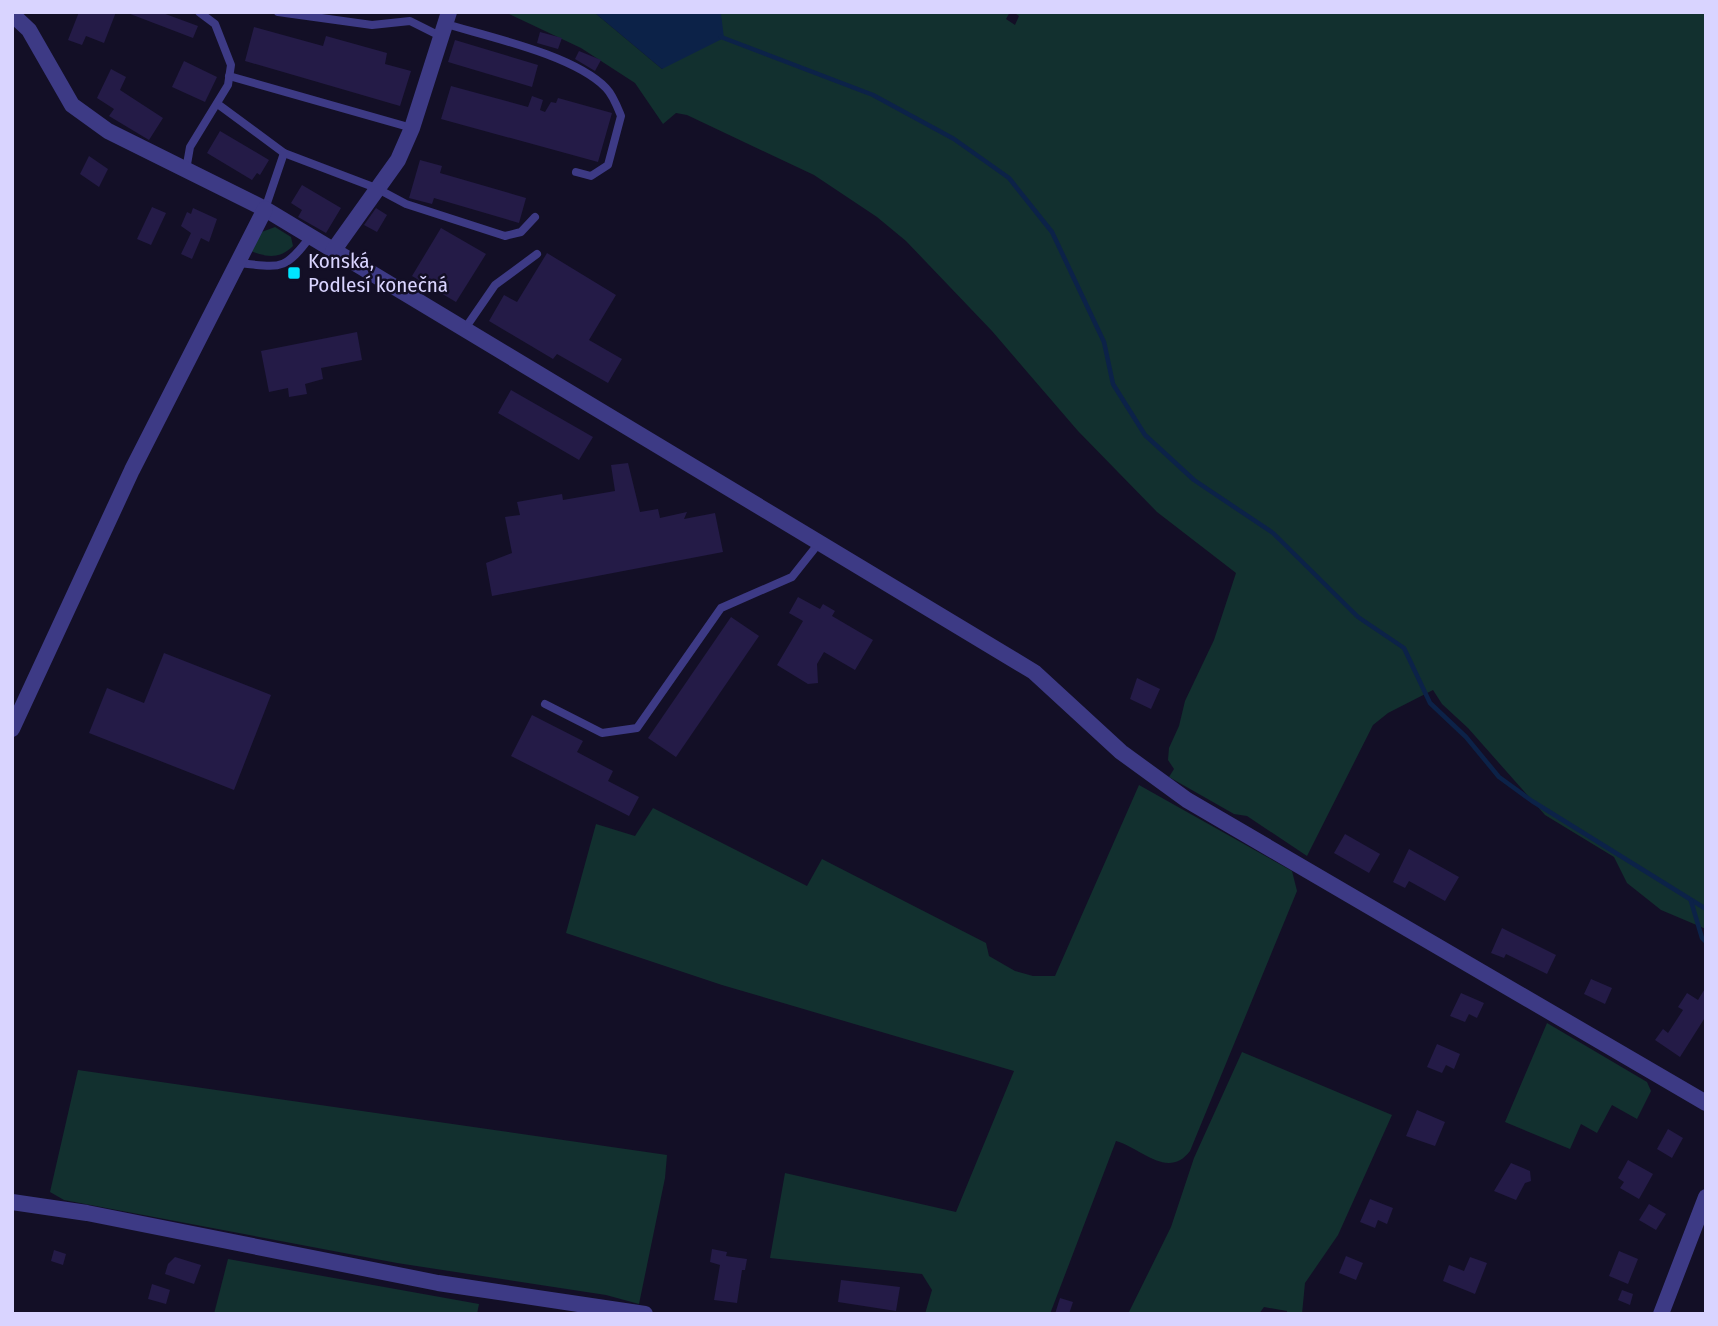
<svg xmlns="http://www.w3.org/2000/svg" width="1718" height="1326" viewBox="0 0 1718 1326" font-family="'Fira Sans Condensed',sans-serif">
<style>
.green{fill:#12302f}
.water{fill:#0c2248}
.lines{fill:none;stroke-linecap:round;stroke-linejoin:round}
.stream{stroke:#0c2248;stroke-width:4.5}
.building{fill:#241b47}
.lane{stroke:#3d3a85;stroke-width:8}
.street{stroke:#3d3a85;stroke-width:16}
.poi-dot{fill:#00e5ff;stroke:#130f26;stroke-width:2.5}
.labels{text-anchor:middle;stroke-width:5;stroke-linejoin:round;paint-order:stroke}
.poi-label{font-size:21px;fill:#d9d4ff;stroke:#130f26;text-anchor:start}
</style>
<rect width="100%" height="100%" fill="#130f26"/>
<g class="green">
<path d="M505,12H594L662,69L721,15L716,12H1010L1006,19L1015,25L1019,16L1013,12H1706V929L1661,910L1627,883L1614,857L1545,815L1468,728L1442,704L1433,690L1388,713L1373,725L1307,856L1247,816L1234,814L1169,777L1174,769L1168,760L1169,748L1179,726L1185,701L1214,640L1236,573L1157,512L1078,431L992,331L906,241L877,217L814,175L687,115L676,113L663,124L635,83L581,48Z"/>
<path d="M275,227L291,237L293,246C279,260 265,257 248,250L259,233Z"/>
<path d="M1139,785L1292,871L1297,891L1190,1151C1168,1180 1141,1148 1116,1141L1050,1314H925L932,1290L922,1274L770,1258L785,1173L956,1212L1014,1071L722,985L566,933L596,824L635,836L653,808L807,886L822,859L986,943L989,956L1015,971L1033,976H1055Z"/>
<path d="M1547,1023L1647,1082L1651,1091L1637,1119L1612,1105L1597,1133L1581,1124L1570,1149L1505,1122Z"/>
<path d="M1242,1052L1392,1115L1338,1235L1305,1283L1302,1314H1287V1311L1264,1307L1259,1314H1128L1171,1227L1194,1158Z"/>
<path d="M78,1070L667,1155L665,1178L639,1304L606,1295L397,1263L64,1200L50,1192Z"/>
<path d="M228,1259L479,1304L477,1314H214Z"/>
</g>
<path class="water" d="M594,12H716L721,14L724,38L662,69Z"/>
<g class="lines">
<g class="stream">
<path d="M721,37L873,95L954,139L1009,178L1052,232L1104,342L1113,384L1145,435L1194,480L1273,533L1358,617L1404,648L1430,703L1466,737L1499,777L1532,801L1706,909"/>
<path d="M1691,901L1702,938L1706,942"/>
</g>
</g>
<g class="building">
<path d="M79,12H116L104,43L86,36L82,45L68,40Z"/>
<path d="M125,12H160L198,26L193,38Z"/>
<path d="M254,27L323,46L326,36L387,53L385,64L411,71L400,106L245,61Z"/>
<path d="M540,32L562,38L558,49L537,43Z"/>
<path d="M455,40L538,65L532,87L448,62Z"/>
<path d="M579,51L601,60L595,71L575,59Z"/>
<path d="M184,61L217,77L205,102L172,87Z"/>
<path d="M111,69L126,77L120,90L163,118L149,140L109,116L114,109L97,98Z"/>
<path d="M451,86L528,107L532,96L543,100L540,110L545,112L551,102L556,103L558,98L612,113L598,162L441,119Z"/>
<path d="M220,131L269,160L260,175L257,173L252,180L207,153Z"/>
<path d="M89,156L108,169L99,187L80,174Z"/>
<path d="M420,160L442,166L440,173L526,198L519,223L434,198L432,204L409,198Z"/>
<path d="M302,185L341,208L326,233L298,217L302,210L291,203Z"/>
<path d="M152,207L166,213L151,245L137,239Z"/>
<path d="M193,208L217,219L209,242L201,238L192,259L181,254L191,233L181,226L187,212L191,214Z"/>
<path d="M376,208L387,215L377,232L364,225Z"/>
<path d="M441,228L486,254L456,302L412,276Z"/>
<path d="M547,253L616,295L589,340L622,359L608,383L557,354L553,359L489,321L504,295L517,302Z"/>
<path d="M357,332L362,360L321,368L323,379L305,384L307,394L289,397L288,388L269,392L261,351Z"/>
<path d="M511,390L593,437L579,460L498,413Z"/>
<path d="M628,463L640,512L658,509L660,518L687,512L684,519L715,513L723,552L492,596L486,563L512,553L505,517L520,515L517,502L562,494L563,500L615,491L611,465Z"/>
<path d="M798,597L820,609L823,604L835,611L832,616L873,640L855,670L824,652L817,664L818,683L808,684L777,665L803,621L789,613Z"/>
<path d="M731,617L759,636L676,757L648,738Z"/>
<path d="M164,653L271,695L234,790L89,733L107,688L144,703Z"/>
<path d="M1137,678L1160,689L1151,709L1130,699Z"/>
<path d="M532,715L583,741L577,752L613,771L608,781L639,797L629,816L511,756Z"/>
<path d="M1345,834L1380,854L1369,873L1334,853Z"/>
<path d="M1409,849L1459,877L1445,901L1409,881L1405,888L1393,882Z"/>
<path d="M1502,928L1556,955L1547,974L1506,954L1504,958L1491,953Z"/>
<path d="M1591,979L1612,988L1605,1004L1584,994Z"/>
<path d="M1706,987V1016L1680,1057L1655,1040L1663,1029L1668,1033L1683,1010L1678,1007L1687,993L1698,1000Z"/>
<path d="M1461,993L1484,1003L1477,1018L1469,1014L1465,1022L1450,1016Z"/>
<path d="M1437,1044L1460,1054L1454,1069L1446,1065L1442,1073L1427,1067Z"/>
<path d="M1417,1110L1445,1122L1435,1146L1406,1136Z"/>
<path d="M1668,1129L1683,1138L1672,1158L1657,1149Z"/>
<path d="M1628,1160L1653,1174L1639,1199L1620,1188L1624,1182L1618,1178Z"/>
<path d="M1511,1163L1530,1171L1531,1181L1525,1183L1516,1200L1494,1191Z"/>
<path d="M1370,1199L1393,1208L1387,1224L1378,1220L1375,1228L1360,1222Z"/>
<path d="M1649,1204L1666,1214L1656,1230L1639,1220Z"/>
<path d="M712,1249L727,1252L726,1256L747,1259L745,1270H742L737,1303L714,1300L720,1265L710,1262Z"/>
<path d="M54,1250L66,1254L63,1265L51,1261Z"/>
<path d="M1619,1251L1638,1259L1628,1284L1609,1276Z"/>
<path d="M1346,1256L1363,1263L1356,1280L1339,1273Z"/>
<path d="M175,1257L201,1265L194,1284L165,1274L168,1264Z"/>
<path d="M1470,1257L1487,1263L1475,1294L1443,1281L1449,1265L1464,1271Z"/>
<path d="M841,1280L900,1287L896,1311L838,1302Z"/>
<path d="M152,1284L170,1290L166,1304L148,1299Z"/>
<path d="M1622,1290L1633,1294L1630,1305L1618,1300Z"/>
<path d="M1060,1298L1073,1302L1069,1314H1055Z"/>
</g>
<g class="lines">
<g class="lane">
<path d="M278,12L372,25L410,21L442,37"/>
<path d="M446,24C489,37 574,55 606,88C613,95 617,106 621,116L608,165L591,176L576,172"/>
<path d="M229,76L412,128"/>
<path d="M219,105L284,153L376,188L406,204L505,236L521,232L535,217"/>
<path d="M186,170L190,147L228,85L231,65L215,24L199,12"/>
<path d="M265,209L284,153"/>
<path d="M238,263C280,267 284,272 310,237"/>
<path d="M464,330L495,285L537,254"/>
<path d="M545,704L602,733L637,728L721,608L792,577L819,543"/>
</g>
<g class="street">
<path d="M12,14L29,30L72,105L108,131L265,209L1034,672L1121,752L1187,800L1706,1103"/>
<path d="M333,251L398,160L412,128L449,12"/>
<path d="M12,729L132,470L265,209"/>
<path d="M12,1202L87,1213L438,1283L645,1314"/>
<path d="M1661,1314L1706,1197"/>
</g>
</g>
<rect class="poi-dot" x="287" y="266" width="14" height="14" rx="3.5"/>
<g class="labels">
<g class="poi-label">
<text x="308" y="268">Konská,<tspan x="308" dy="24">Podlesí konečná</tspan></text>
</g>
</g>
<rect width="1718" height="1326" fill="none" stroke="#d9d4ff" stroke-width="28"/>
</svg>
